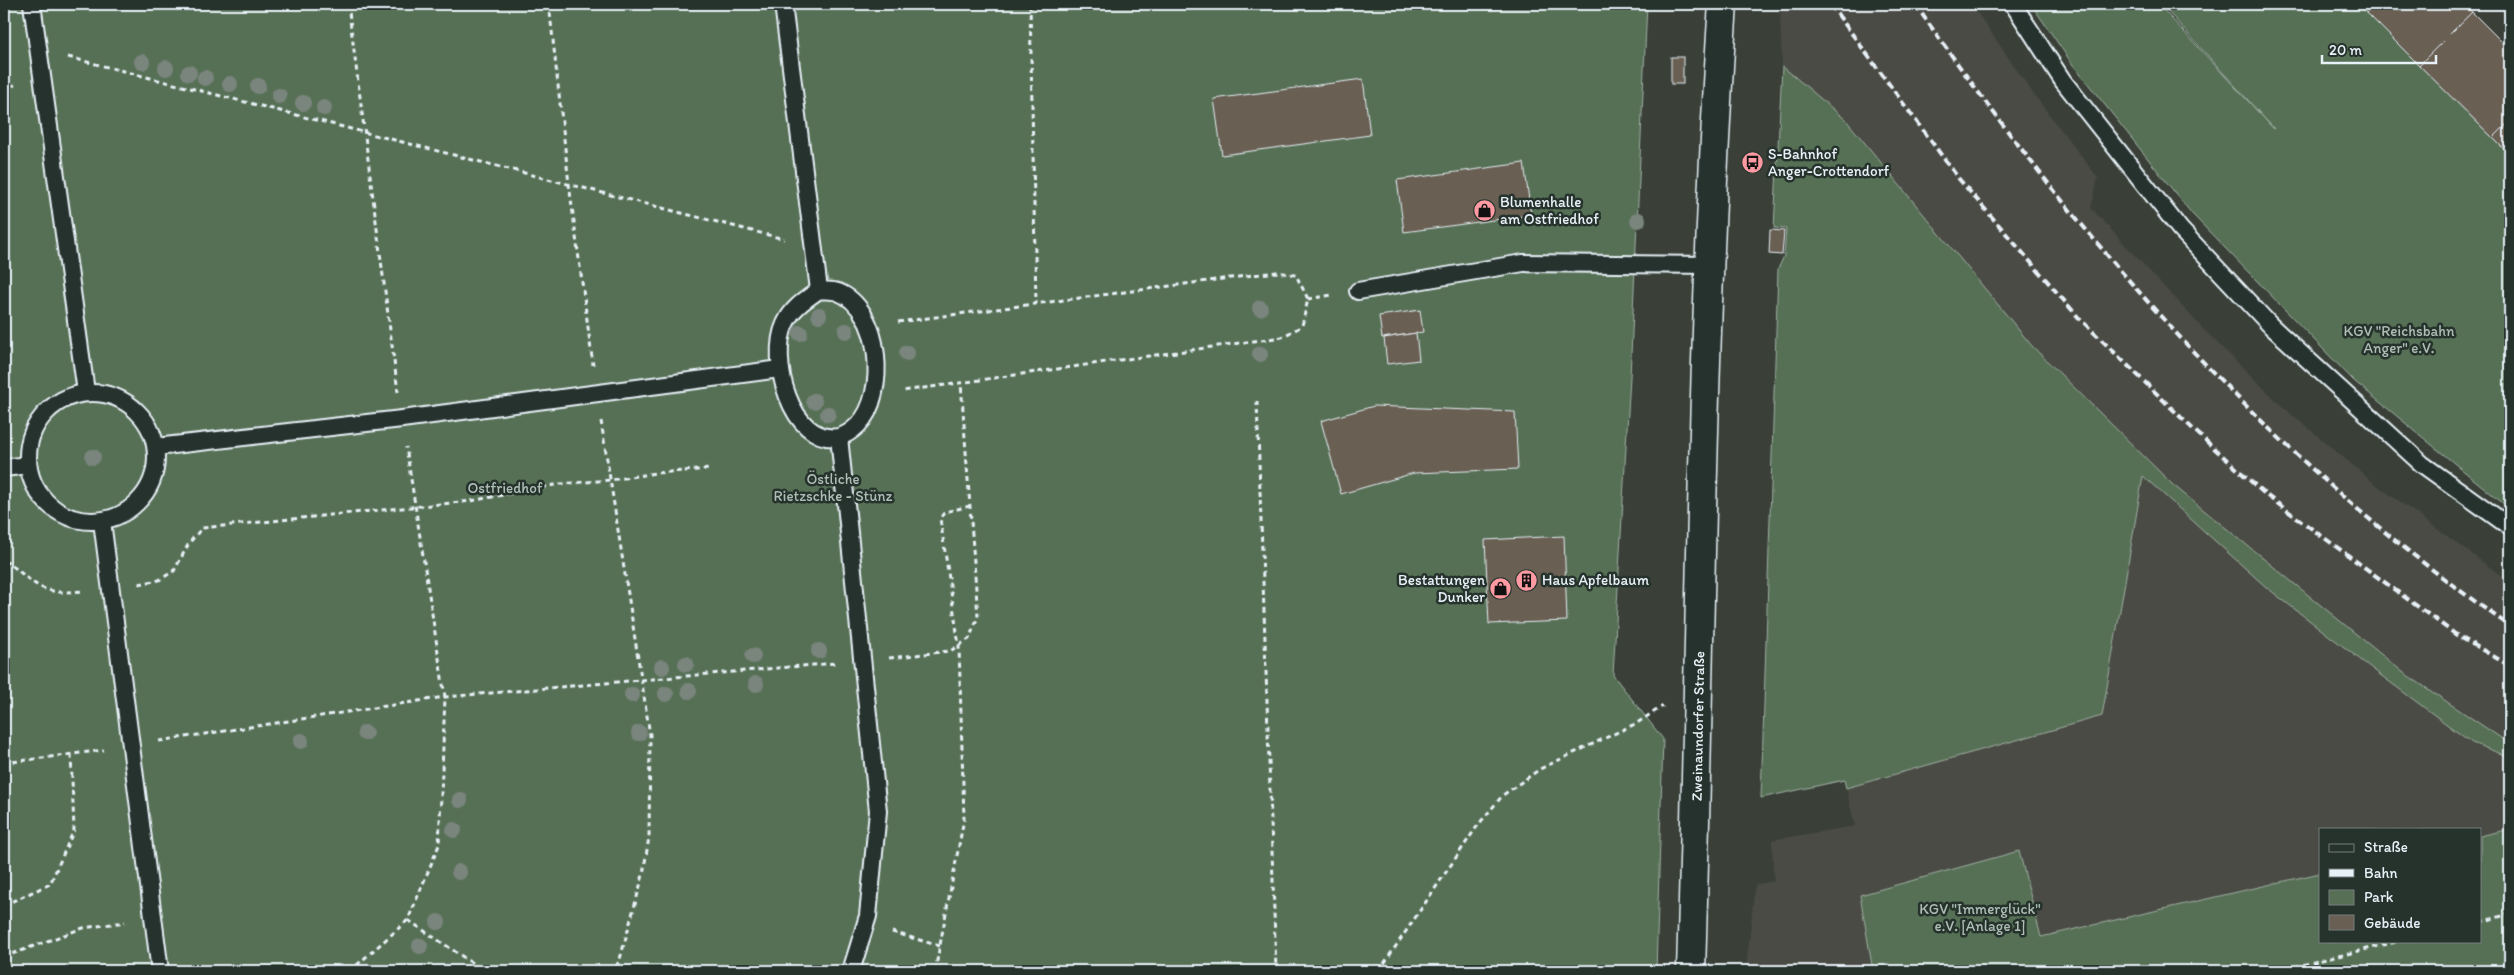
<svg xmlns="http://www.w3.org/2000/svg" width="2514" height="975" viewBox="0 0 2514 975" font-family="Itim,sans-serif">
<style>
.built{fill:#4b4c44}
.green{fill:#576f54;stroke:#a0b0a6}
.building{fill:#695f52;stroke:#e8f1f8}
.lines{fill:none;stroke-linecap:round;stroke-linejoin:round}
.service-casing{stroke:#e8f1f8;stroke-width:20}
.tertiary-casing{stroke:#e8f1f8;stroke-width:31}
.path{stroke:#e8f1f8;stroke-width:3;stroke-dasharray:5 4;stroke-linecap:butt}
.service{stroke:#26332d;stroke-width:16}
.tertiary{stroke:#26332d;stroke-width:28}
.rail{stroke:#e8f1f8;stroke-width:4;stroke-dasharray:8 4;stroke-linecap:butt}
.tree{fill:#7a857d}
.labels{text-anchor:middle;stroke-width:5;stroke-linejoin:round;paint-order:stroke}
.poi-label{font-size:15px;fill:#e8f1f8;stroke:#26332d;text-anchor:start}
.park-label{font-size:15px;fill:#aebdb6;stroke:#26332d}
.street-label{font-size:15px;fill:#e8f1f8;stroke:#26332d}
</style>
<rect width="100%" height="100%" fill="#3a4038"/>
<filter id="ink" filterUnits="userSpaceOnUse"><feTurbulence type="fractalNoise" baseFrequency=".02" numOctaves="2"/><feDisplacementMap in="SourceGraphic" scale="10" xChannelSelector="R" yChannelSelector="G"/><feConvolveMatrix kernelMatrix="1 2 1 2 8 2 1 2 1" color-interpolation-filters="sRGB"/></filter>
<g filter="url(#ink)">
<g class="built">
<path d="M1780,4H1971L2037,99L2098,178L2091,208L2202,328L2284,408L2374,483L2510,582V744L2404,673L2173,485L2032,346L1846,120L1782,66Z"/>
<path d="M2143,476L2266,587L2379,674L2472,743L2510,757V829L2480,836V829H2320V873L2041,937L2019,851L1860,895L1873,971H1746L1755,885L1774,881L1772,840L1855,826L1846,788L2102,716Z"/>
</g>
<g class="green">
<path d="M4,4H1647L1630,377L1613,675L1663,739L1656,971H4Z"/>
<path d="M2031,4H2158L2274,129L2161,4H2358L2510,155V509L2354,381L2192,214L2073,65Z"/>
<path d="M1782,66L1846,120L2032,346L2173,485L2404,673L2510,744V757L2472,743L2379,674L2266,587L2143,476L2102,716L1846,788L1844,780L1761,798L1778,269L1784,256L1786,229L1774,228Z"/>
<path d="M2510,829V971H1873L1860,895L2019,851L2041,937L2320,873V941H2480V836Z"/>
</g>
<g class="building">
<path d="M2368,4H2463L2472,12L2419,65L2363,9Z"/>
<path d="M2472,12L2510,50V121L2493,138L2419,65Z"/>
<rect x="1671" y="57" width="12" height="27"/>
<path d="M1363,79L1370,135L1222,155L1214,99Z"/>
<path d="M2510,121V155L2493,138Z"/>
<path d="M1524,163L1531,215L1404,232L1397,180Z"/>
<path d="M1770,230L1784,231L1782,255L1769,254Z"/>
<path d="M1420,310L1423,332L1382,338L1379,316Z"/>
<path d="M1416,333L1419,360L1387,364L1384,338Z"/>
<path d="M1374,406L1515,412L1518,469L1414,473L1341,494L1321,421Z"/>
<path d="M1564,536L1567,621L1489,624L1485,540Z"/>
</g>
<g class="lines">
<defs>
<g id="service">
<path d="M32,4L86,392"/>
<path d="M783,4L819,290"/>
<path d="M2013,4L2063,81L2180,229L2271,326L2422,464L2510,527"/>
<path d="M819,290C825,291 832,290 838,292C882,309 888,395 858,425C853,430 846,435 839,437C790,445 769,358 785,324C792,308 805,300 819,290Z"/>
<path d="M1358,291L1523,263L1710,265"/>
<circle cx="92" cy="457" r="64"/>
<path d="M839,437L878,811L868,916L851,971"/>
<path d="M156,447L402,419L780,369"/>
<path d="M4,468L28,465"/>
<path d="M102,521L160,971"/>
</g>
<path id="tertiary" d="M1691,971C1701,649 1701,326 1723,4"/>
</defs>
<use href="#service" class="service-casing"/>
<use href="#tertiary" class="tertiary-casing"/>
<g class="path">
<path d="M348,4L398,392"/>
<path d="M549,4L569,184L593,365"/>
<path d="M1030,4L1036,304"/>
<path d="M68,57L784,239"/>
<path d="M4,88L15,85"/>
<path d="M1308,299L1332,295"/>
<path d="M898,322L1276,272L1296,275L1308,299L1302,326L1282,337L903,391"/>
<path d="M1257,401L1276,971"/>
<path d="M601,421L650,735L649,837L643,875L620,959L614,971"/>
<path d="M4,562L9,563C40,588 42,595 83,591"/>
<path d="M139,584L159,580L174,571L189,543L202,528L471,501L560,484L611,480L656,473L711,469"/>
<path d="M889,658L950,651L969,639L978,617L961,383"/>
<path d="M159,741L445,697L836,663"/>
<path d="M4,763L104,750"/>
<path d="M4,905L50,884L74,830L71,754"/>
<path d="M408,920L484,971"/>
<path d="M2480,922L2510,914"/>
<path d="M892,932L940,946"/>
<path d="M4,957L83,928L125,922"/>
<path d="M350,971L408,920L439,845L445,697L406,447"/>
<path d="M935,971L964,819L959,646L940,518L945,512L970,506"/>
<path d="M1379,971L1478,825L1503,795L1540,769L1637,723L1663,706"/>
<path d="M2277,971L2400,941"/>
</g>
<use href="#service" class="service"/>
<use href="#tertiary" class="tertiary"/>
<g class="rail">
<path d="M1830,4L1959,179L2079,318L2194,430L2266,495L2455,634L2510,666"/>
<path d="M1915,4C2080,240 2271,463 2510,626"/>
</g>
</g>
<g class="tree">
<circle cx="142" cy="62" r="8"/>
<circle cx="166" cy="68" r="8"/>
<circle cx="189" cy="73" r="8"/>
<circle cx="205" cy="78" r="8"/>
<circle cx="230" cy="84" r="8"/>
<circle cx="258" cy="86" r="8"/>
<circle cx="279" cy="96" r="8"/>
<circle cx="303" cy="103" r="8"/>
<circle cx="324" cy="108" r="8"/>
<circle cx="1638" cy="220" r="8"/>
<circle cx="1260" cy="308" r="8"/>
<circle cx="819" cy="315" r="8"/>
<circle cx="846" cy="331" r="8"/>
<circle cx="800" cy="333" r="8"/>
<circle cx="907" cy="353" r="8"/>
<circle cx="1260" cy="354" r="8"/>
<circle cx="814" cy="401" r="8"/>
<circle cx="828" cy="414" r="8"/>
<circle cx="93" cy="457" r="8"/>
<circle cx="819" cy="651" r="8"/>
<circle cx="753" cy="656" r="8"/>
<circle cx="686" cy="664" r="8"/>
<circle cx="662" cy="667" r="8"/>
<circle cx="756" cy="684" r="8"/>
<circle cx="689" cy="691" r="8"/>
<circle cx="666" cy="694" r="8"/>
<circle cx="632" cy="695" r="8"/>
<circle cx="365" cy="733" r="8"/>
<circle cx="639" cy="733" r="8"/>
<circle cx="301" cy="741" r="8"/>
<circle cx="460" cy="800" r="8"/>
<circle cx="454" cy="830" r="8"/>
<circle cx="459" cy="872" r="8"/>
<circle cx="438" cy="922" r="8"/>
<circle cx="420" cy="946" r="8"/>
</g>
</g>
<defs>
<symbol id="bus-disc" viewBox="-11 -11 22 22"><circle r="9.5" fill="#ff9aa2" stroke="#26332d"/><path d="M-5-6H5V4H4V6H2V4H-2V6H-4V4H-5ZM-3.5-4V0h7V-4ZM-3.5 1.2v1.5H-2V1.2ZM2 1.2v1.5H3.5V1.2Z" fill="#111"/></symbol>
<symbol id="shop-disc" viewBox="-11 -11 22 22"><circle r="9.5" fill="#ff9aa2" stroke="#26332d"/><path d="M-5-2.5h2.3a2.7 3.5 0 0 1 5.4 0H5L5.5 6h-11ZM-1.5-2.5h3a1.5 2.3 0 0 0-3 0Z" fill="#111"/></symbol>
<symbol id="building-disc" viewBox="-11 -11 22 22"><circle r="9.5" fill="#ff9aa2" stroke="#26332d"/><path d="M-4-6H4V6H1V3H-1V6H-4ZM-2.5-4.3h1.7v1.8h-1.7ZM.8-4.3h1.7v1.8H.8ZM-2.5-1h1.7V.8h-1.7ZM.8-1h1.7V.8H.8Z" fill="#111"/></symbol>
</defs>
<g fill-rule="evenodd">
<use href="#bus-disc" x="1740" y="150" width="25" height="25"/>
<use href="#shop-disc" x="1472" y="198" width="25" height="25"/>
<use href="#building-disc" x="1514" y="568" width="25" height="25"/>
<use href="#shop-disc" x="1488" y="576" width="25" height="25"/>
</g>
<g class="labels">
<g class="poi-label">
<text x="1768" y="159">S-Bahnhof<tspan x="1768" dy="17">Anger-Crottendorf</tspan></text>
<text x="1500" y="207">Blumenhalle<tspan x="1500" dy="17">am Ostfriedhof</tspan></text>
<text x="1485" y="585" text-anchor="end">Bestattungen<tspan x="1485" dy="17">Dunker</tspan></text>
<text x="1542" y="585">Haus Apfelbaum</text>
</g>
<g class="park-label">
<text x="2399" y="336">KGV "Reichsbahn<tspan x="2399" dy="17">Anger" e.V.</tspan></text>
<text x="833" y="484">Östliche<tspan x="833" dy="17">Rietzschke - Stünz</tspan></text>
<text x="505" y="493">Ostfriedhof</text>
<text x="1980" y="914">KGV "Immerglück"<tspan x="1980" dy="17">e.V. [Anlage 1]</tspan></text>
</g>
<g class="street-label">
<text transform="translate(1698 726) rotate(-89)" y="5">Zweinaundorfer Straße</text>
</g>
</g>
<rect width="2514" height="975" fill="none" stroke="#26332d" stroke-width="20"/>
<rect x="10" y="10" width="2494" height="955" fill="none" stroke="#e8f1f8" stroke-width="2" filter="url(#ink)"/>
<rect x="2319" y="828" width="162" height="115" fill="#26332d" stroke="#747f7e"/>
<rect x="2329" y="844" width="25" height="8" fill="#26332d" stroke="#747f7e"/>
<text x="2364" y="852" font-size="15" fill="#e8f1f8">Straße</text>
<rect x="2329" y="869" width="25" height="8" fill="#e8f1f8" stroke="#747f7e"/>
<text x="2364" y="878" font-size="15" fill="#e8f1f8">Bahn</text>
<rect x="2329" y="890" width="25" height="15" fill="#576f54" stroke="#747f7e"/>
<text x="2364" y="902" font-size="15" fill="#e8f1f8">Park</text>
<rect x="2329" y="915" width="25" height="15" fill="#695f52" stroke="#747f7e"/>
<text x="2364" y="928" font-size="15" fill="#e8f1f8">Gebäude</text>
<path d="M2322 55v8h114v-8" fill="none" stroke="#e8f1f8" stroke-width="2.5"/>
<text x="2329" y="55" font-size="15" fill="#e8f1f8" stroke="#26332d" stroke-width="4" paint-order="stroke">20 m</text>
</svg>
